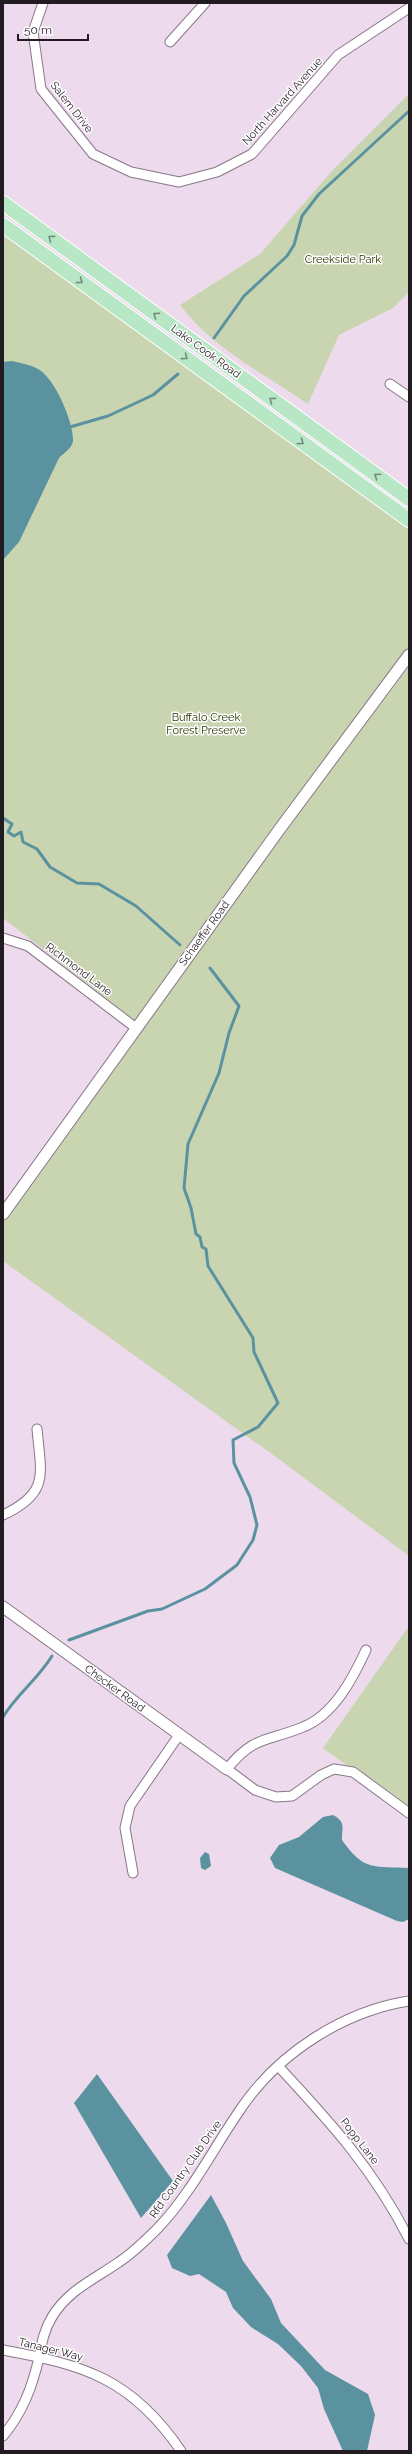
<svg xmlns="http://www.w3.org/2000/svg" width="412" height="2454" viewBox="0 0 412 2454" font-family="Raleway,sans-serif">
<style>
.green{fill:#c9d5b1}
.water{fill:#5a939f}
.lines{fill:none;stroke-linecap:round;stroke-linejoin:round}
.stream{stroke:#5a939f;stroke-width:3}
.minor-casing{stroke:#878;stroke-width:11}
.tertiary-casing{stroke:#878;stroke-width:13}
.primary-casing{stroke:#fff;stroke-width:16}
.minor{stroke:#fff;stroke-width:9}
.tertiary{stroke:#fff;stroke-width:11}
.primary{stroke:#b8e7c5;stroke-width:14}
.oneway{stroke:#748b7c}
.labels{text-anchor:middle;stroke-width:3;stroke-linejoin:round;paint-order:stroke}
.street-label{font-size:11px;fill:#221b22;stroke:#fff}
.park-label{font-size:11px;fill:#2a3703;stroke:#fff}
</style>
<rect width="100%" height="100%" fill="#eddaed"/>
<g class="green">
<path d="M409,94V292L393,308L339,335L308,404C264,374 211,347 180,305L260,254L331,172Z"/>
<path d="M3,233L409,529V1556L276,1457L3,1261V1223L143,1027L3,918Z"/>
<path d="M409,1626V1811L323,1748Z"/>
</g>
<g class="water">
<path d="M12,361C20,363 31,365 38,369C55,378 74,423 73,441C72,448 64,453 59,458L19,542L3,560V362Z"/>
<path d="M333,1815C346,1822 342,1827 342,1840C364,1872 375,1866 409,1868V1919L403,1922L397,1921L275,1868L270,1858L279,1845L299,1837L323,1817Z"/>
<path d="M205,1852L209,1854L211,1866L205,1870L201,1868L200,1858Z"/>
<path d="M97,2074L173,2181L141,2218L74,2103Z"/>
<path d="M211,2195L226,2223L243,2261L271,2299L281,2323L325,2370L368,2394L375,2415L367,2451H343L324,2409L318,2388L301,2366L278,2344L251,2327L233,2308L226,2292L199,2274L190,2276L172,2268L167,2255Z"/>
</g>
<g class="lines">
<g class="stream">
<path d="M214,338L244,296L287,256L294,245L302,216L319,194L409,111"/>
<path d="M70,427L108,416L153,395L178,374"/>
<path d="M3,818L12,824L8,832L14,836L21,832L23,842L37,849L50,867L77,883L99,884L136,906L180,945"/>
<path d="M69,1640L148,1611L162,1609L205,1589L237,1565L253,1540L257,1525L250,1497L234,1463L233,1440L258,1427L278,1403L254,1352L253,1338L208,1266L206,1249L202,1247L200,1237L196,1234L191,1208L184,1188L188,1144L219,1073L229,1033L239,1006L210,968"/>
<path d="M3,1717C17,1694 38,1679 52,1656"/>
</g>
<defs>
<g id="minor">
<path d="M43,3L33,32L41,89L93,154L131,172L179,182L217,172L252,154L338,55L409,8"/>
<path d="M170,42L205,3"/>
<path d="M390,384L409,397"/>
<path d="M3,938L28,946L136,1028"/>
<path d="M3,1515C50,1493 41,1474 37,1429"/>
<path d="M366,1650C353,1678 334,1715 303,1727C267,1742 254,1735 227,1769L255,1790L276,1797L292,1796L321,1775L334,1769L353,1772L409,1813"/>
<path d="M133,1873L125,1828L130,1806L179,1735"/>
<path d="M279,2067C331,2123 374,2170 409,2239"/>
<path d="M3,2350C85,2365 132,2379 181,2451"/>
<path d="M3,2436C23,2412 32,2387 39,2358C42,2342 44,2330 52,2317C68,2290 95,2279 119,2262C133,2253 145,2241 157,2229C191,2194 214,2147 242,2107C279,2053 344,2011 409,2001"/>
</g>
<g id="tertiary">
<path d="M3,1214L279,830L409,655"/>
<path d="M3,1607L227,1769"/>
</g>
<g id="primary">
<path d="M3,203L409,499"/>
<path d="M3,225L409,520"/>
</g>
</defs>
<use href="#minor" class="minor-casing"/>
<use href="#tertiary" class="tertiary-casing"/>
<use href="#primary" class="primary-casing"/>
<use href="#minor" class="minor"/>
<use href="#tertiary" class="tertiary"/>
<use href="#primary" class="primary"/>
</g>
<defs><path id="oneway-chevron" d="M-2-3.5L2.5 0L-2 3.5" fill="none" stroke-width="1.6" stroke-linecap="round" stroke-linejoin="round"/></defs>
<g class="oneway">
<use href="#oneway-chevron" transform="translate(51 238) rotate(-144)"/>
<use href="#oneway-chevron" transform="translate(80 281) rotate(36)"/>
<use href="#oneway-chevron" transform="translate(156 315) rotate(-144)"/>
<use href="#oneway-chevron" transform="translate(185 357) rotate(36)"/>
<use href="#oneway-chevron" transform="translate(272 400) rotate(-144)"/>
<use href="#oneway-chevron" transform="translate(301 442) rotate(36)"/>
<use href="#oneway-chevron" transform="translate(377 476) rotate(-145)"/>
</g>
<g class="labels">
<g class="street-label">
<text transform="translate(282 101) rotate(-48)" y="4">North Harvard Avenue</text>
<text transform="translate(72 107) rotate(52)" y="4">Salem Drive</text>
<text transform="translate(206 351) rotate(36)" y="4">Lake Cook Road</text>
<text transform="translate(204 933) rotate(-54)" y="4">Schaeffer Road</text>
<text transform="translate(79 969) rotate(37)" y="4">Richmond Lane</text>
<text transform="translate(115 1688) rotate(36)" y="4">Checker Road</text>
<text transform="translate(360 2141) rotate(52)" y="4">Popp Lane</text>
<text transform="translate(185 2169) rotate(-55)" y="4">Rfd Country Club Drive</text>
<text transform="translate(51 2349) rotate(14)" y="4">Tanager Way</text>
</g>
<g class="park-label">
<text x="343" y="263">Creekside Park</text>
<text x="206" y="721">Buffalo Creek<tspan x="206" dy="13">Forest Preserve</tspan></text>
</g>
</g>
<rect width="412" height="2454" fill="none" stroke="#221b22" stroke-width="8"/>
<path d="M18 34v6h70v-6" fill="none" stroke="#221b22" stroke-width="2"/>
<text x="24" y="34" font-size="12" fill="#221b22" stroke="#ffffff" stroke-width="3" paint-order="stroke">50 m</text>
</svg>
